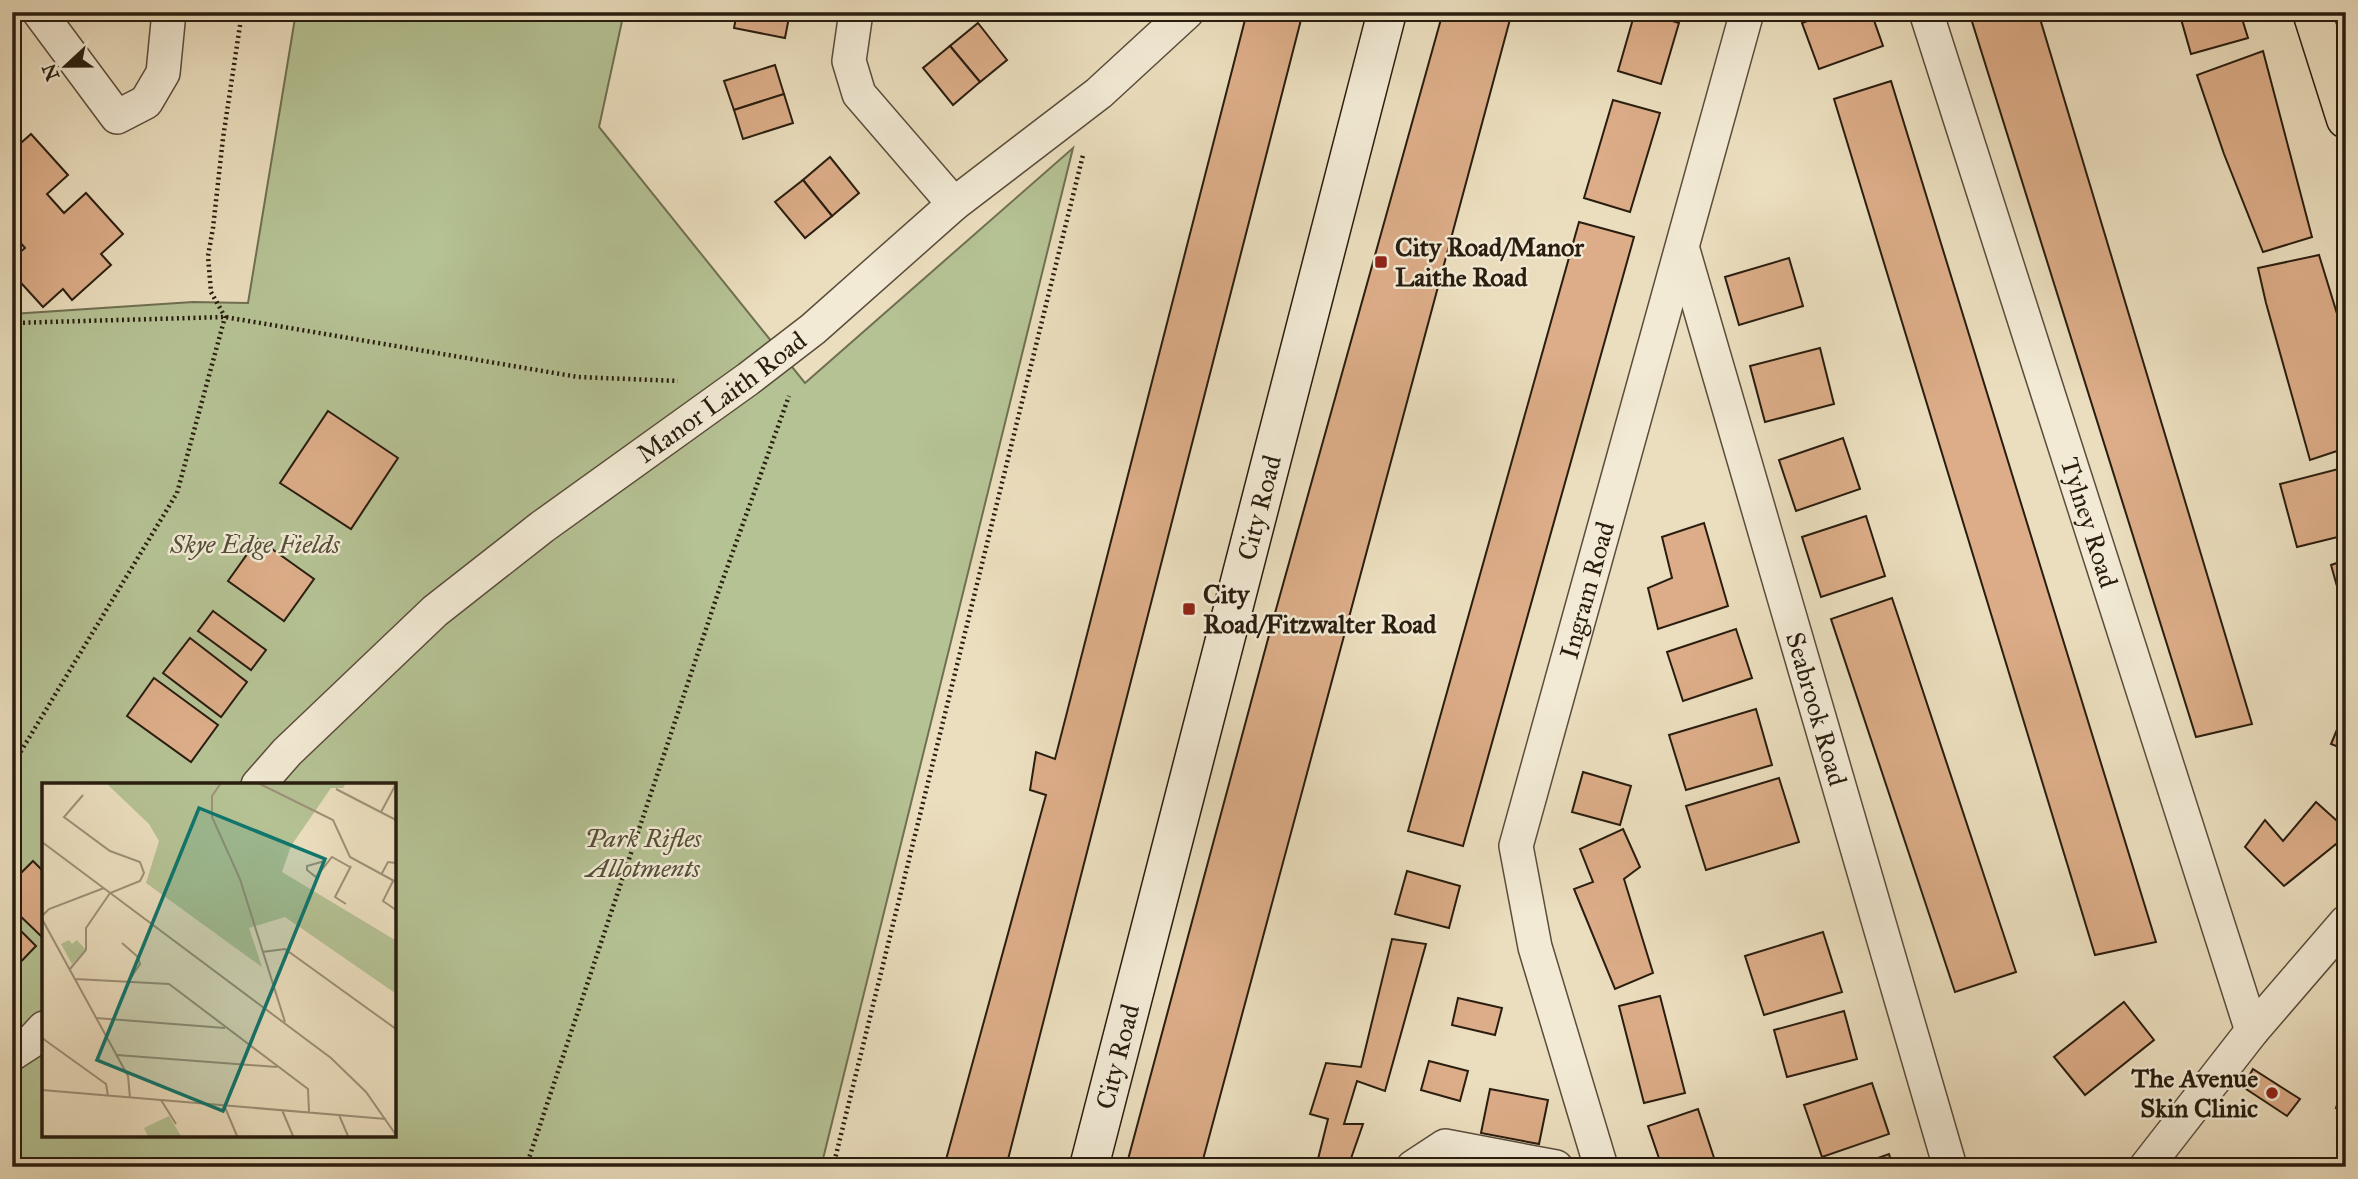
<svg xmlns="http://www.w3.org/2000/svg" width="2358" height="1179" viewBox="0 0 2358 1179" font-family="'IM FELL Great Primer',serif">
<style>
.green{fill:#b5c294;stroke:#6f7052;stroke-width:2;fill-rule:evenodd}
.building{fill:#dcad88;stroke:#291d0f;stroke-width:2}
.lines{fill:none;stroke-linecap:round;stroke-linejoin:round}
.minor-casing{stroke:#5a4d3b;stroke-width:36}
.secondary-casing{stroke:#291d0f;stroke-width:41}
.primary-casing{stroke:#291d0f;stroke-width:41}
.path{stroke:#291d0f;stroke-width:4.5;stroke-dasharray:2 3.5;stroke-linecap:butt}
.minor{stroke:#f2ead5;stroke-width:33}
.secondary{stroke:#f2ead5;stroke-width:38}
.primary{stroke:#ebdebe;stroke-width:38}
.poi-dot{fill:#8f2418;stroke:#f2ead5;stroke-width:2.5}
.labels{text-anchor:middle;stroke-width:5;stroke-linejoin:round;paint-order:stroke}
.poi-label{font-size:26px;font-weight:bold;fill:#291d0f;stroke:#f2ead5;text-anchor:start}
.street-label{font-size:26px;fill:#291d0f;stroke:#f2ead5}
.park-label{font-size:26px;font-style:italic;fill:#534f37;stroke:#f2ead5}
.inset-road{fill:none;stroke:#9d9178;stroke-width:2}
.view{fill:#0f766e;fill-opacity:0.15;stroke:#0f766e;stroke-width:3.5}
.inset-edge{fill:none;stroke:#291d0f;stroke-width:3.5}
</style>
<rect width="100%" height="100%" fill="#ebdebe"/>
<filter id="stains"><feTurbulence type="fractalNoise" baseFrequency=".00286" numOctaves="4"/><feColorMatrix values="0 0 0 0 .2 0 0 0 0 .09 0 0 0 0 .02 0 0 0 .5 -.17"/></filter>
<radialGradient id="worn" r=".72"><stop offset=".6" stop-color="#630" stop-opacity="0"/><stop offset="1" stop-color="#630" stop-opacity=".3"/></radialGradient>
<path class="green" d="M296,12H624L599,127L805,383L1073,148L821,1167H12V314L193,302L248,303ZM44,785H394V1135H44Z"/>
<g class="building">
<path d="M737,12H790L785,38L734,28Z"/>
<path d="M1247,12H1303L1006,1167H944L1046,795L1030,790L1036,752L1055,759Z"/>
<path d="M1443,12H1512L1201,1167H1126L1275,613Z"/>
<path d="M1635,12H1644L1679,23L1661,84L1618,71Z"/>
<path d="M1831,12H1871L1883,46L1819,69L1802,23Z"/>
<path d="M1969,12H2038L2252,724L2196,737Z"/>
<path d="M2179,12H2240L2248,38L2191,54Z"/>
<path d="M978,23L1007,60L980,82L950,46Z"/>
<path d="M950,46L980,82L953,105L923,68Z"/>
<path d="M2263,51L2312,237L2263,252L2224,154L2197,75Z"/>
<path d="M775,65L784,94L734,110L724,81Z"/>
<path d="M1891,81L2156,942L2095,955L1834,99Z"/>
<path d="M784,94L793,123L743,139L734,110Z"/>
<path d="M1613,100L1660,113L1630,212L1584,198Z"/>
<path d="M31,134L68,175L47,194L64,213L86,193L123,234L101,254L111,265L72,300L63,289L43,307L12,273V259L25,248L12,233V151Z"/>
<path d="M830,157L859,193L832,216L803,180Z"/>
<path d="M803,180L832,216L805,238L775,202Z"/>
<path d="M1579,222L1634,237L1463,846L1408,831Z"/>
<path d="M2319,255L2346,343V448L2310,460L2266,303L2258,268Z"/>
<path d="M1789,258L1803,306L1739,325L1725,277Z"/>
<path d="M1820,348L1834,404L1765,422L1750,366Z"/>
<path d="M328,411L398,458L351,529L280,483Z"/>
<path d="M1843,438L1860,489L1796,511L1779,460Z"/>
<path d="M2346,467V535L2297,547L2280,484Z"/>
<path d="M1866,516L1885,576L1821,597L1802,537Z"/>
<path d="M1704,523L1728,606L1658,629L1648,588L1672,578L1662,537Z"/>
<path d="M258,539L314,579L284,621L228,581Z"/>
<path d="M2346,560V603L2342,604L2331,565Z"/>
<path d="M1892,598L2016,972L1955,992L1831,619Z"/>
<path d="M213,611L266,650L251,670L198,631Z"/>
<path d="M1736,629L1752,678L1683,701L1667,652Z"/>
<path d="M190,638L247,682L221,717L163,673Z"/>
<path d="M154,678L218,725L191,762L127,716Z"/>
<path d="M2346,708V750L2331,744Z"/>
<path d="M1756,709L1772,765L1686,790L1669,735Z"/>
<path d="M1583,772L1631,786L1620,825L1572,812Z"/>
<path d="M1779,778L1799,842L1706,870L1686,806Z"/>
<path d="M2316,802L2346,829V836L2284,886L2245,847L2265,820L2283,841Z"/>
<path d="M1623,829L1640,867L1624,879L1653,973L1615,989L1574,889L1593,882L1580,849Z"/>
<path d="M33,861L44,872V939L12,908V882Z"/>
<path d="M1407,871L1460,886L1449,928L1395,914Z"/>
<path d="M12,922L36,946L12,971Z"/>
<path d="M1823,932L1842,992L1764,1015L1745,956Z"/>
<path d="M1392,939L1426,944L1385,1091L1357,1081L1344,1124H1363L1348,1167H1316L1328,1119L1310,1114L1326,1063L1361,1067Z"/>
<path d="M1660,996L1685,1093L1644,1103L1619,1006Z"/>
<path d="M1458,998L1502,1008L1495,1035L1452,1025Z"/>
<path d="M2124,1002L2154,1040L2085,1095L2054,1057Z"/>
<path d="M1844,1011L1857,1059L1787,1077L1774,1030Z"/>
<path d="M1429,1061L1468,1071L1460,1101L1421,1090Z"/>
<path d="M2253,1069L2300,1099L2287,1116L2243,1087Z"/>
<path d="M2346,1077V1111L2336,1108Z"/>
<path d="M1872,1083L1889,1134L1822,1157L1804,1105Z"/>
<path d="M1490,1089L1548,1100L1539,1144L1481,1133Z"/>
<path d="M1698,1109L1717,1167H1662L1648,1126Z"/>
<path d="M1889,1154L1893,1167H1853Z"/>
</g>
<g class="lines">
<defs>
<g id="minor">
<path d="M39,12L117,117L146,102L163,73L169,12"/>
<path d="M856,12L849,61L859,94L954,204"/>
<path id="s1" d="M1926,12L2252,1031"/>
<path id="s2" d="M1683,250L1950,1167"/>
<path id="s3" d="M258,785L287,752L435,611L542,527L748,379L813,329L954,204L1099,93L1187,12"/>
<path d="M12,1054L32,1041L44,1028"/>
<path d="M1413,1167L1445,1146L1556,1167"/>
<path id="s4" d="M1601,1167L1535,947L1516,846L1747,12"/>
<path d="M2146,1167L2252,1031L2346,922"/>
</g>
<g id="secondary">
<path id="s5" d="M1089,1167L1387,12"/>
</g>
<path id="primary" d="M2312,12L2346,119"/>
</defs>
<use href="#minor" class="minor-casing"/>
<use href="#secondary" class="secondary-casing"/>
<use href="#primary" class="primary-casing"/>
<g class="path">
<path d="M12,323L225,317L578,377L678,381"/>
<path d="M12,766L177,493L225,317L211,292L208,256L213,228L223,138L242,12"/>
<path d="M526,1167L718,593L789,396"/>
<path d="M833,1167L1083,155"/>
</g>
<use href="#minor" class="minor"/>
<use href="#secondary" class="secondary"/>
<use href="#primary" class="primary"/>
</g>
<g class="poi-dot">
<rect x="1374" y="255" width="14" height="14" rx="3.5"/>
<rect x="1182" y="602" width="14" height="14" rx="3.5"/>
<circle cx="2272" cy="1093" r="7"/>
</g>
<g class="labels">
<g class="poi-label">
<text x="1395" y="256">City Road/Manor<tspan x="1395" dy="30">Laithe Road</tspan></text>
<text x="1203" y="603">City<tspan x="1203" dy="30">Road/Fitzwalter Road</tspan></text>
<text x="2258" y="1087" text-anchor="end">The Avenue<tspan x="2258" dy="30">Skin Clinic</tspan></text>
</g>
<g class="street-label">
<text dy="9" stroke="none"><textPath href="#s3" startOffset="606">Manor Laith Road</textPath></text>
<text dy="9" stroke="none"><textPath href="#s5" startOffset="681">City Road</textPath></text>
<text dy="9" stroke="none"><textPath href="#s1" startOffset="536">Tylney Road</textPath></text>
<text dy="9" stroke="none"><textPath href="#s4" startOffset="598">Ingram Road</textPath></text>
<text dy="9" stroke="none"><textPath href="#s2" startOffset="478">Seabrook Road</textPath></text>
<text dy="9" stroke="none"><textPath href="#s5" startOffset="114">City Road</textPath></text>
</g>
<g class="park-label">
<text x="255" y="553">Skye Edge Fields</text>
<text x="643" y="847">Park Rifles<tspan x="643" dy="30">Allotments</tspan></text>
</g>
</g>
<g transform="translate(42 783)">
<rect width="354" height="354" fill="#ebdebe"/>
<path d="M64,0H304L301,5H289L249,63L240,89L353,157V210L243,134L207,145L220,184L104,100L117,58L107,41ZM27,157L30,161L35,157L44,167L30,181L19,161ZM127,333L139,353H106L102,345Z" fill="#b5c294"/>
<path class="inset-road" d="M179,0L170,13V34L198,96L243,239M216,0L291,37L308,74L354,99M294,6L354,37M339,29L354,1M0,59L289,275L324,309L354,352M283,78L265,83V87L274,94L290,74L308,84M339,92L346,79L354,80M351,98L341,118L354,127M304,121L293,114L309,83M0,133L7,126L62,105M0,136L86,293L88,315M80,160L96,174L98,181L88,196M220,169L243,166L354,246M28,186L44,167V145L68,110L98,98L102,90L98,79L68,68L22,34L41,12M33,196L127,201L266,306L267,329M54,235L183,245M0,255L64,301L66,313M75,272L235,284M0,307L344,336M119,317L134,341M182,322L195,353M240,327L251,353M297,332L306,353"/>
<path class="view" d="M157,25L283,76L181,328L55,277Z"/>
<rect width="354" height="354" class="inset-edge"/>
</g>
<rect width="2358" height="1179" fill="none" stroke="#ebdebe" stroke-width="42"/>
<rect x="14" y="14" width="2330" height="1151" fill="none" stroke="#291d0f" stroke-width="3.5"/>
<rect x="21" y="21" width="2316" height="1137" fill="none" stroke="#291d0f" stroke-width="2"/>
<g transform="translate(66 66) rotate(248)" stroke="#f2ead5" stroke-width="5" paint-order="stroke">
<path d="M0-5L12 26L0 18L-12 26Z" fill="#291d0f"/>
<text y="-10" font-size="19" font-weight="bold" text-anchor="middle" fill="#291d0f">N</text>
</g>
<rect width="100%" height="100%" filter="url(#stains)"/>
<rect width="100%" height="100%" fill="url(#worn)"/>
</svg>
